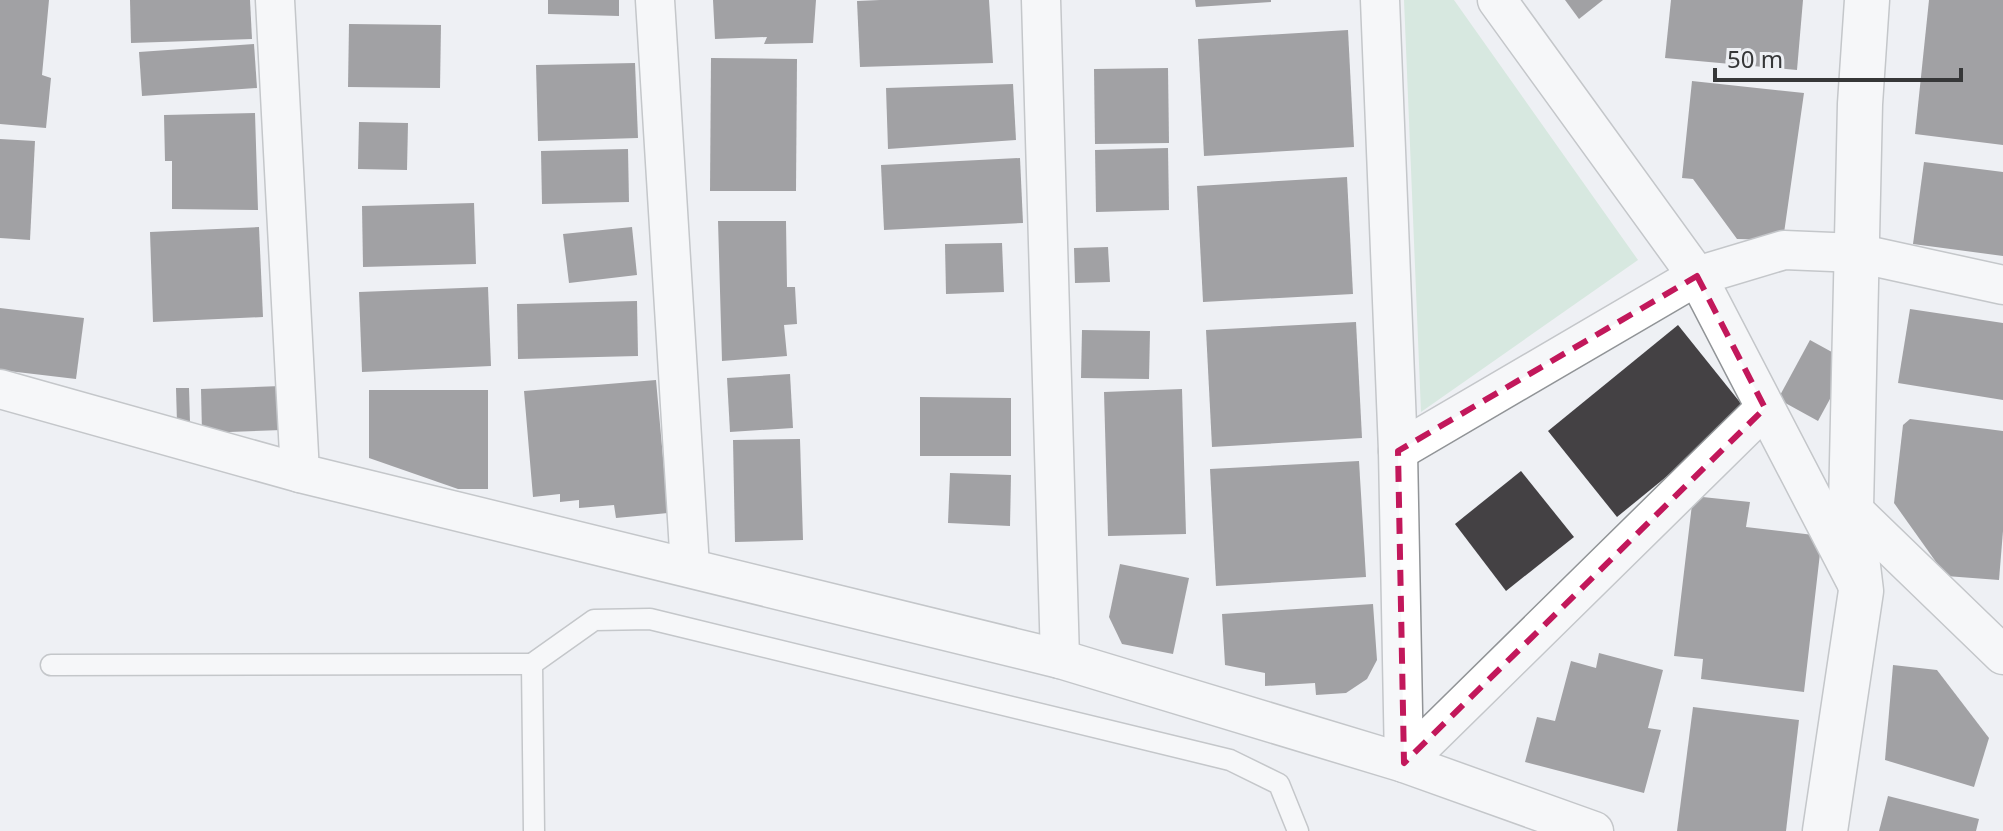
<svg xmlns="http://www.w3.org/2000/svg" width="2003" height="831" viewBox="0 0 2003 831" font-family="'Noto Sans',sans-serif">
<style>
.green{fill:#bbddc7}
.building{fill:#444144}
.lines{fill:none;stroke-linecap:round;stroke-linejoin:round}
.service-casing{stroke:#919497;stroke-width:23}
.minor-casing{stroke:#919497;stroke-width:41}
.secondary-casing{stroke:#919497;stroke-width:47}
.service{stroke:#fff;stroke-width:20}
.minor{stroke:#fff;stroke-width:38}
.secondary{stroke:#fff;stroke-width:44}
.marked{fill:none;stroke:#c2185b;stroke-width:6;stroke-dasharray:16 10;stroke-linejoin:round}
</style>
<rect width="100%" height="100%" fill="#eef0f4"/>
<path class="green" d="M1404,0H1454L1638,260L1421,412Z"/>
<g class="building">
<path d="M0,0H49L42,75L51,78L46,128L0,124Z"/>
<path d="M130,0H250L252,39L131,43Z"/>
<path d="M548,0H619V16L548,14Z"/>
<path d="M713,0H816L813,43L764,44L767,37L715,39Z"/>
<path d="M880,0H989L993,63L860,67L857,1Z"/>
<path d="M1195,0H1271V2L1196,7Z"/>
<path d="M1565,0H1603L1579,19Z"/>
<path d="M1671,0H1803L1797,70L1665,58Z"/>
<path d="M1929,0H2003V145L1915,134Z"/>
<path d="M349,24L441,25L440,88L348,87Z"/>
<path d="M1348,30L1354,147L1204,156L1198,39Z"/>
<path d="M254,44L257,88L142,96L139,52Z"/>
<path d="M711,58L797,59L796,191H710Z"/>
<path d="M635,63L638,138L538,141L536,65Z"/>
<path d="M1168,68L1169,143L1095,144L1094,69Z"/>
<path d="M1692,81L1804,93L1783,240L1737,239L1693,179L1682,178Z"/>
<path d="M1013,84L1016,140L888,149L886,88Z"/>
<path d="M255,113L258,210L172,209V161H165L164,115Z"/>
<path d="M359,122L408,123L407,170L358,169Z"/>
<path d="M0,139L35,141L30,240L0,238Z"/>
<path d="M1168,148L1169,210L1096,212L1095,150Z"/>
<path d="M628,149L629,202L542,204L541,151Z"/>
<path d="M1020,158L1023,223L884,230L881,165Z"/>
<path d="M1924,162L2003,172V256L1913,244Z"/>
<path d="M1347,177L1353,294L1203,302L1197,186Z"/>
<path d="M474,203L476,264L363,267L362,206Z"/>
<path d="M718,221H786L787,287H795L797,324L784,325L787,356L722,361Z"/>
<path d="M259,227L263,317L153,322L150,232Z"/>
<path d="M632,227L637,275L569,283L563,234Z"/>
<path d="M1002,243L1004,292L946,294L945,244Z"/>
<path d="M1108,247L1110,282L1075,283L1074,248Z"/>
<path d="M488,287L491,366L362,372L359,292Z"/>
<path d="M637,301L638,356L518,359L517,304Z"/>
<path d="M0,308L84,318L76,379L0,370Z"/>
<path d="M1910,309L2003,323V400L1898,383Z"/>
<path d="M1356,322L1362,438L1212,447L1206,330Z"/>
<path d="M1678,325L1747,411L1617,517L1548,431Z"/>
<path d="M1082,330L1150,331L1149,379L1081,378Z"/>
<path d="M1810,340L1850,362L1818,421L1778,399Z"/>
<path d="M790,374L793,428L730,432L727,378Z"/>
<path d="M656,380L668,513L616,518L614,505L579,508V500L560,502V494L533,497L524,391Z"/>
<path d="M281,386L282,430L202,433L201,389Z"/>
<path d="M176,388H189L190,423H177Z"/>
<path d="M1182,389L1186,534L1108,536L1104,392Z"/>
<path d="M369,390H488V489H458L369,458Z"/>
<path d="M920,397L1011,398V456H920Z"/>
<path d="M1910,419L2003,431V531L1999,580L1946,576L1894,503L1903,425Z"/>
<path d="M800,439L803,540L735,542L733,440Z"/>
<path d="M1359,461L1366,577L1216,586L1210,469Z"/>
<path d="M1521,471L1574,537L1506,591L1455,524Z"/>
<path d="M950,473L1011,475L1010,526L948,523Z"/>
<path d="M1693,496L1750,502L1746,527L1822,536L1804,692L1701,679L1703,659L1674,656Z"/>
<path d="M1120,564L1189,578L1173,654L1122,644L1109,617Z"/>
<path d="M1373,604L1377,660L1367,679L1346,693L1316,695L1315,683L1265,686V673L1225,665L1222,614Z"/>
<path d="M1599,653L1663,670L1648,728L1661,730L1644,793L1525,762L1537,717L1555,721L1571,661L1596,668Z"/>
<path d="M1893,665L1937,670L1989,738L1974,787L1885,760Z"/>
<path d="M1693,707L1799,720L1786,831H1677Z"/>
<path d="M1888,796L1979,819L1976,831H1879Z"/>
</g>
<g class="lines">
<defs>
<g id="service">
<path d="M51,665L532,664"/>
<path d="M534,831L532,664L594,620L650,619L1230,760L1279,784L1298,831"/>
</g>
<g id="minor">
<path d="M275,0L300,473L1060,659L1404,763L1594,831"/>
<path d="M655,0L690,567"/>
<path d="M1041,0L1060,659"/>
<path d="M1380,0L1398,451L1404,763L1765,408"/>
<path d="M1497,0L1697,276L1856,582"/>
<path d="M0,389L300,473"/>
<path d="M1398,451L1697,276L1784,250L1857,253L2003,285"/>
<path d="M1851,508L2003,655"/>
</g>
<path id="secondary" d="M1825,831L1861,591L1851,508L1860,104L1867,0"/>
</defs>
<use href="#service" class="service-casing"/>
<use href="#minor" class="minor-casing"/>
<use href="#secondary" class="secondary-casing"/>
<use href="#service" class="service"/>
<use href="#minor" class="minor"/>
<use href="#secondary" class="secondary"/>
</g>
<path d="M0 0H2003V831H0ZM1697,276L1765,408L1404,763L1398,451Z" fill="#eef0f4" fill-opacity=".55" fill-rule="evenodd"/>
<path class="marked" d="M1697,276L1765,408L1404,763L1398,451Z"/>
<path d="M1715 68v12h246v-12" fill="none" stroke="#363738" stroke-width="4"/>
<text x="1727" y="68" font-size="24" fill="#363738" stroke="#eef0f4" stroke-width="6" paint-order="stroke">50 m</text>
</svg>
